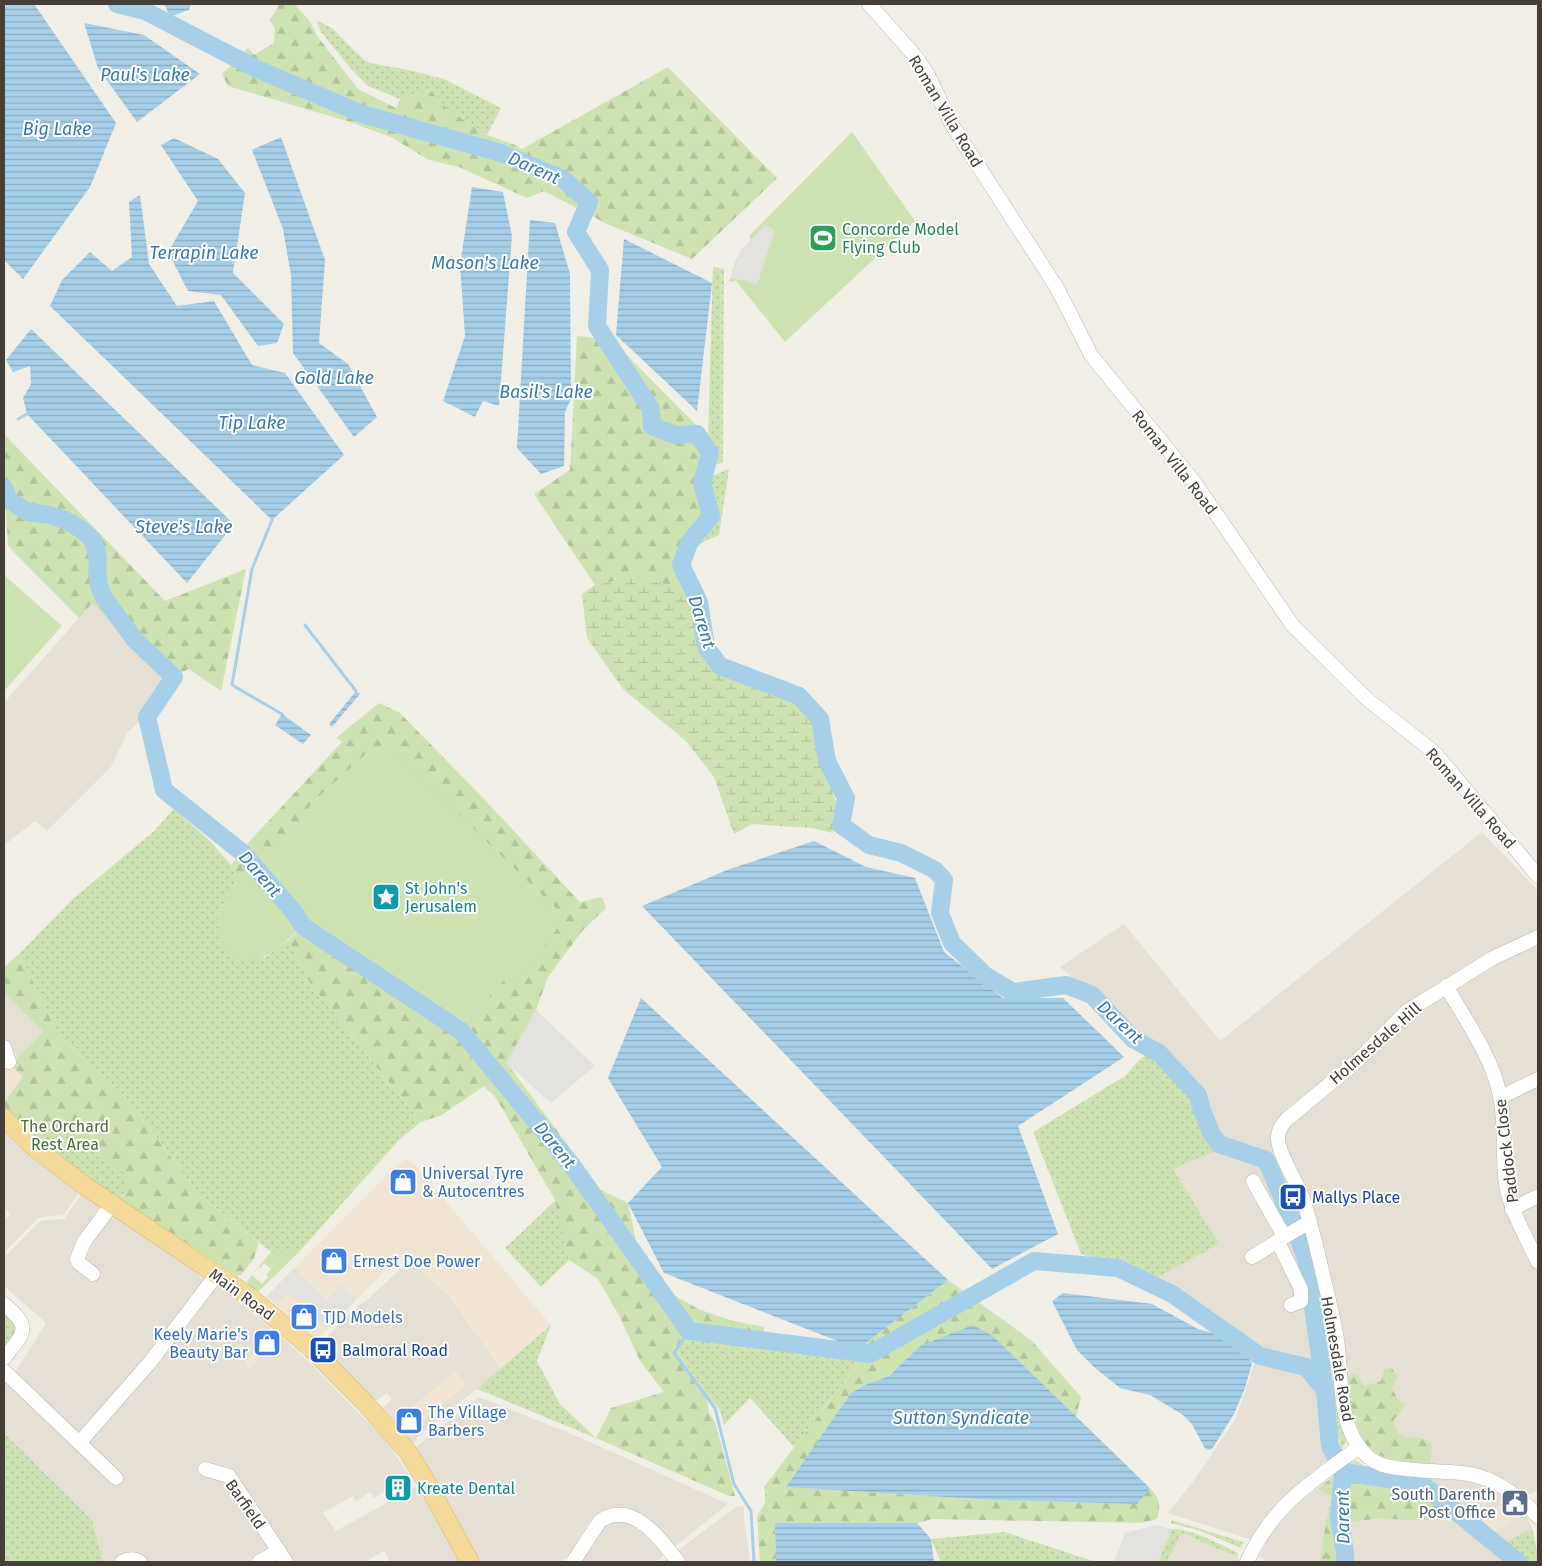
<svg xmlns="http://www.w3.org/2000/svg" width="1542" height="1566" viewBox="0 0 1542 1566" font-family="'Fira Sans',sans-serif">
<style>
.residential{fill:#e5dfd4}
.commercial{fill:#f2e4d2}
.grass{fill:url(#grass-dots)}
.forest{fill:url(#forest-firs)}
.wetland{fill:url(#wetland-marsh)}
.garden{fill:#cee3b2;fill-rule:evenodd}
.parking{fill:#e3e1de}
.water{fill:url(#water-rules)}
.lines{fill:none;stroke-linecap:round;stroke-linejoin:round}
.stream{stroke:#a6d0ea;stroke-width:3}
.river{stroke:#a6d0ea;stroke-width:18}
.minor-casing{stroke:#bfb8ac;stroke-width:15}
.major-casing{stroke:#dab76c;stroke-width:19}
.minor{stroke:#fff;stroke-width:14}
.major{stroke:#f6da9a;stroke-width:18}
.labels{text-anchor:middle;stroke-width:4;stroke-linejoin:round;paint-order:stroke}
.street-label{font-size:16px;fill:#443e36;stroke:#fff}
.leisure-label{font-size:16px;fill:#27864d;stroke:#fff;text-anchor:start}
.culture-label{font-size:16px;fill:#0d838f;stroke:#fff;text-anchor:start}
.park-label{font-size:16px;fill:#48702e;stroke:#fff}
.shop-label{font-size:16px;fill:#366cbe;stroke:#fff;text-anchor:start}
.transit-label{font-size:16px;fill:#164399;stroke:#fff;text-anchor:start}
.service-label{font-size:16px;fill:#4e5e75;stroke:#fff;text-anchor:end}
.water-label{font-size:18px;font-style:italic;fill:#387aa7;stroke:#fff}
</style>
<defs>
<pattern id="grass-dots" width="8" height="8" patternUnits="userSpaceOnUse" patternTransform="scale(1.25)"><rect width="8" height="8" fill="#cee3b2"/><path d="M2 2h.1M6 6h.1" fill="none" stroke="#b2c49a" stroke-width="1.8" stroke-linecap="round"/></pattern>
<pattern id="forest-firs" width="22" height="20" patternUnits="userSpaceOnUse" patternTransform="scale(1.25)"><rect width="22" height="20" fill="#cee3b2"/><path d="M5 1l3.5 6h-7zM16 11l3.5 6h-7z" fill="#b2c49a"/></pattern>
<pattern id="wetland-marsh" width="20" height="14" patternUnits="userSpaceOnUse" patternTransform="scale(1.25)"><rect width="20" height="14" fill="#cee3b2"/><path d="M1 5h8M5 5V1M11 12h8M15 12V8" fill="none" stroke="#b2c49a"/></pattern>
<pattern id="water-rules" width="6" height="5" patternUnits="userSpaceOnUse" patternTransform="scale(1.25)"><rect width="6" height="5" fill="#a6d0ea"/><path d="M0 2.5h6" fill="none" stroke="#89aabe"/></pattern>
</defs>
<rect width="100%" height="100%" fill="#f1eee6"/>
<g class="residential">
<path d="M92,603L167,678L140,720L127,733L111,767L47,831L35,821L4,845V703Z"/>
<path d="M1482,832L1538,891V1489L1526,1497L1463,1468L1386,1458L1375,1452L1354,1422L1342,1338L1315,1327L1329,1458L1307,1475L1278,1502L1267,1516L1252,1540L1168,1513L1192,1483L1236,1418L1259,1351L1157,1278L1219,1244L1173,1169L1221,1149L1201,1095L1189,1081L1154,1046L1060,967L1124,924L1220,1041Z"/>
<path d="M4,992L43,1032L9,1067L4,1062Z"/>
<path d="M4,1131L47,1168L80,1192L63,1215L42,1217L37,1219L4,1253V1220L10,1214L4,1208Z"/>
<path d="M82,1193L204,1277L205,1281L141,1364L82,1430L76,1431L14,1374L45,1325V1322L4,1286V1257L40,1221L64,1219Z"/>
<path d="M410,1260L450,1297L501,1369L416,1438L417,1440L411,1445L404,1435L466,1385L456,1372L394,1421L382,1408L392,1399L387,1393L376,1401L320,1344L359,1305L366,1301Z"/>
<path d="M217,1287H220L274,1331L245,1363L250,1368L280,1336L308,1361L385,1440L410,1476L374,1498L370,1492L356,1501L353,1496L323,1513L336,1531L417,1486L461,1562H390L384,1551L365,1562H103L92,1520L4,1433V1379L80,1452L136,1389L215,1288Z"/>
<path d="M479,1397L572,1434L728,1504L674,1547L646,1518L634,1510L624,1507H612L602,1511L590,1520L570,1554L561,1562H479L430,1474L414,1449Z"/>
<path d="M1433,1478L1471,1481L1508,1496L1479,1525L1433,1490Z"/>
<path d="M1317,1489L1332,1497L1330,1562H1268L1259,1556L1277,1523L1305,1498Z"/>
<path d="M744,1506V1522L748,1543L750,1562H663L726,1514L737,1507Z"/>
<path d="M1524,1510L1532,1528L1503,1544L1491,1536Z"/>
<path d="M1379,1518L1435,1519L1462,1522L1497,1548L1510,1562H1350L1347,1523Z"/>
<path d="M620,1520L631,1523L641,1529L665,1554L656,1562H580L601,1530L613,1521Z"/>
<path d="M1180,1533L1241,1559L1240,1562H1167Z"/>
</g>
<g class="commercial">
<path d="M4,1062L11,1065L23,1077L4,1103Z"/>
<path d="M405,1159L412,1162L551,1325L501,1369L450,1297L403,1253L316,1341L267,1296L381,1181Z"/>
<path d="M274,1331L280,1336L250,1368L245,1364Z"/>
<path d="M456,1372L466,1385L404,1435L394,1421Z"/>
<path d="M1508,1496L1524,1510L1491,1536L1479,1525Z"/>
</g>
<g class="grass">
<path d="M316,20L332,28L363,59L370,63L409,70L444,79L501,108L487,135L447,109L430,90L400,99L368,86L351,69L321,32Z"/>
<path d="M713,267L724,269L723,462L703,470L708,437Z"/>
<path d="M729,469L719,535L675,555L702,514L700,481Z"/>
<path d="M174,809L210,841L231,865L238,880L217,915L264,958L289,940L310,983L421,1122L398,1141L299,1252H271L198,1194L130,1102L59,1035L19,954L73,899L153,832Z"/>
<path d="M1152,1054L1195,1096L1206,1127L1221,1149L1173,1169L1219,1244L1157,1278L1081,1254L1033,1132L1125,1076L1142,1057Z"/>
<path d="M54,1105L140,1176L120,1199L74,1167L34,1135Z"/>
<path d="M556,1200L569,1260L541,1287L505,1248Z"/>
<path d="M4,1311L12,1318L18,1330L4,1349Z"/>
<path d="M551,1325L537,1361L560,1404L596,1438L477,1389Z"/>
<path d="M691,1339L729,1348L762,1347L860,1361L794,1447L750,1398L724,1425L719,1408L706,1394L674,1347Z"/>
<path d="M1335,1379L1346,1438V1443L1341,1449L1331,1401L1330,1381Z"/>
<path d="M4,1433L92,1520L103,1562H4Z"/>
<path d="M1171,1520L1243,1542L1241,1548L1198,1530L1171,1523Z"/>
<path d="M1532,1528L1538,1554V1562H1524L1523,1560L1503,1544Z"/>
<path d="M1172,1529C1191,1528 1221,1545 1238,1553L1237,1557L1181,1533L1167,1562H1158Z"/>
<path d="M1005,1532L1096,1562H941L931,1539Z"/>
</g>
<g class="forest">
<path d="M280,4H294L309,20L318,37L358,89L396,108L400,99L430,90L447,109L487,135L515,145L522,149L668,67L777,178L692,259L607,224L544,191L527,198L459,167L445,164L427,159L391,137L347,121L228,86L222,74L248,48L254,55L274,43L275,28L270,20Z"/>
<path d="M577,336L612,340L708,437L700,481L702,514L675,555L685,589L635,577L595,585L534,494L570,470Z"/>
<path d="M4,434L165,601L246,569L221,691L189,669L167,678L92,603L79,618L8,546L6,512L4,505Z"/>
<path d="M379,703L400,713L484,799L580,902L602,897L606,908L583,930L548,977L536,1010L507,1063L601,1190L628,1203L640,1259L667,1291L698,1309L733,1321L764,1327L762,1347L729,1348L691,1339L674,1347L706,1394L709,1413L715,1422L735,1496H729L596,1438L611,1408L664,1392L640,1361L619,1315L598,1279L569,1260L555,1200L496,1098L484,1086L442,1115L421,1122L310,983L289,940L310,919L337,950L382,977L454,1033L504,980L386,744L366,754L312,803L290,843L238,880L231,865L248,843L342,742L336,738Z"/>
<path d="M19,954L59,1035L130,1102L198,1194L259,1243L253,1260L241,1275L237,1276L120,1199L125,1194L127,1175L77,1140L65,1119L54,1118L34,1135L4,1110V1103L23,1077L11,1065L43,1032L4,992V967Z"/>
<path d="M948,1280L1032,1341L1081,1397L1076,1417L993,1336L920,1346L889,1376L865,1385L851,1393L787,1487L994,1500L1136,1504L1150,1488C1160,1500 1161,1503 1157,1519L1141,1523L932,1519L917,1523H775L776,1562H760L757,1516L765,1503V1494L764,1487L860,1361L858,1349Z"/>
<path d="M1391,1367L1398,1376L1392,1389L1399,1401L1405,1405L1393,1421L1397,1432L1406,1438C1417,1436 1424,1437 1432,1445L1430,1464C1417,1462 1397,1462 1384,1457C1351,1445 1350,1405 1346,1375L1357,1374L1364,1386L1381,1381L1384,1370Z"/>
<path d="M1355,1460L1371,1470L1421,1479L1433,1478L1432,1493L1447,1509L1439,1515L1435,1519L1408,1520L1379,1518L1347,1523V1546L1349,1562H1320L1326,1521L1332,1497L1317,1489L1335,1475L1339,1481L1350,1483L1356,1481L1358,1477L1349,1464Z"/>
</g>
<path class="wetland" d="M635,577L685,589L704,652L729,676L799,701L815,725L820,757L836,802L833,833L811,828L752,824L734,834L714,777L686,741L623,689L587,638L582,594L595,585Z"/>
<g class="garden">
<path d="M852,132L915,221L785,342L736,281L729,282L736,260L742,249L751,240L749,236Z"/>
<path d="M4,575L62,626L4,691Z"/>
<path d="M386,744L565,917L519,984L504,980L454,1033L382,977L337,950L310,919C286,940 273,961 237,962L221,948L217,915L238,880L290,843L312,803L366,754Z"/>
<path d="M271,1252H299L258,1292L248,1284L247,1281ZM264,1263L271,1269L266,1275L268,1277L262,1284L252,1275L258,1267L260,1268Z"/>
</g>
<g class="parking">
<path d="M765,225L775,230L757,285L744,280L731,279L733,268L742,249Z"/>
<path d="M536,1010L595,1066L551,1103L506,1063Z"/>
<path d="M294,1268L327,1300L342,1285L356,1300L327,1329L288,1293L277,1305L267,1296Z"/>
<path d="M1156,1525L1172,1529L1158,1562H1114L1125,1533Z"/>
</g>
<g class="water">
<path d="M4,4H34L116,123L90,187L23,279L4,260Z"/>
<path d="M162,4H191L189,10L169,17L166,7Z"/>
<path d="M84,23L144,35L200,74L137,122L98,68Z"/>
<path d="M281,137L325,260L319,343L348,364L377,417L354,437L293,353L291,275L283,229L252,150Z"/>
<path d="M174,138L218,159L245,193L233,273L284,324L277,343L258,346L221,295L188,291L168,252L198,201L161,145Z"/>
<path d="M472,187L503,192L512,236L499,406L483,401L475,417L443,401L465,336L460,265Z"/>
<path d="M140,195L149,264L177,306L214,301L252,365L285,373L344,455L272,520L50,306L62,280L90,252L112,271L132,257L129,202Z"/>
<path d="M530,220L555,223L570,274L571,399L565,412L564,466L541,474L517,448Z"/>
<path d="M624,239L712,283L697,411L616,335Z"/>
<path d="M31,329L234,524L187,583L27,414L23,398L31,384L30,366L13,372L6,360Z"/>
<path d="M356,691L360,694L332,727L329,724Z"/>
<path d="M282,714L311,735L303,744L275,725Z"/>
<path d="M814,841L866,867L915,878L944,952L1003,998H1063L1124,1057L1018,1126L1058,1234L992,1269L642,906L727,870Z"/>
<path d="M641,998L948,1280L858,1349L664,1273L628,1203L662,1167L608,1078Z"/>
<path d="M1063,1293L1152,1304L1198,1329L1220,1335L1245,1353L1252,1363L1245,1388L1234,1414L1212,1449L1208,1450L1204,1447L1192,1424L1183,1415L1150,1395L1120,1388L1094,1367L1077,1350L1052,1301Z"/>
<path d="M973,1325L993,1336L1150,1488L1137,1504L994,1500L786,1487L851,1393L865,1385L889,1376L920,1346Z"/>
<path d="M775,1523H917L931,1539L934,1562H776Z"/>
</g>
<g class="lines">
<g class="stream">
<path d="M18,419L27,414"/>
<path d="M272,520L252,569L232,685L282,714"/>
<path d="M305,625L356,691"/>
<path d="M689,1331L674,1353L715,1408L734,1484L751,1511L754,1562"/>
</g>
<g class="river">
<path d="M117,4L145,11L257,69L362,114L501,153L563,179L589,202L576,232L600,270L597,326L651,409L652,426L675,435L697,434L710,453L702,483L711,516L689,543L681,565L699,602L706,647L720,666L799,696L820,719L827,761L846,798L841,825L869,845L901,853L935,870L944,880L940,913L952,943L986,976L1013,992L1066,985L1092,995L1133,1039L1159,1053L1198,1095L1202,1110L1211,1133L1219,1144L1266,1160L1292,1220L1306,1259L1325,1391L1330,1446L1343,1472L1339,1519L1345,1552V1562"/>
<path d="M4,488L9,500L28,512L50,515L67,521L82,530L93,540L98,558L97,570L99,586L104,598L135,640L174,677L147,717L164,790L244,854L293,911L304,927L461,1031L571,1164L689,1331L870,1354L1034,1261L1118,1268L1172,1294L1260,1356L1306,1367L1325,1390"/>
<path d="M1343,1472L1422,1484L1518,1562"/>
</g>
<defs>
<g id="minor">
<path d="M869,4L916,57L928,75L952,125L1057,288L1091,355L1195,483L1293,626L1367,699L1435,753L1538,876"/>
<path d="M1538,937L1493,958L1406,1012L1356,1062L1286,1120C1282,1125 1278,1130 1278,1137C1277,1152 1296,1181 1302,1196C1309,1216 1314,1238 1319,1258C1325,1285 1333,1313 1337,1340C1343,1379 1336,1433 1372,1460C1384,1468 1402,1469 1416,1470C1434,1472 1452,1471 1469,1474C1494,1478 1523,1498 1538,1517"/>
<path d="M1446,986C1465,1019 1493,1058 1500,1096C1506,1123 1502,1156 1506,1184C1511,1212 1526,1237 1538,1262"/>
<path d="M4,1047L9,1062"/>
<path d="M1501,1097L1538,1079"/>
<path d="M1253,1181L1284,1236"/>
<path d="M1512,1209L1538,1196"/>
<path d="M1278,1242L1301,1289V1301L1291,1305"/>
<path d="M1252,1257C1271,1246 1289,1233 1310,1222"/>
<path d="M93,1274L79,1263L77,1259L84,1242L112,1204"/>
<path d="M4,1304C32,1328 25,1332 4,1358"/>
<path d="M4,1371L116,1478"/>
<path d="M80,1442L151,1361L217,1274"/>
<path d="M205,1469L229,1476L286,1562"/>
<path d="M122,1562C128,1559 134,1558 140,1562"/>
<path d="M259,1562L279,1551"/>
<path d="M573,1562L600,1521C632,1499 661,1539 678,1562"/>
<path d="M1247,1562C1272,1506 1311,1482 1359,1447"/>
</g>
<path id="major" d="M4,1118L35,1148L85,1186L250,1297L312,1349L366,1404L408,1452L424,1478L470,1562"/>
</defs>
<use href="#minor" class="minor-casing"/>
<use href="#major" class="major-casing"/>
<use href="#minor" class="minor"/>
<use href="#major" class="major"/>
</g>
<defs>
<symbol id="stadium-square" viewBox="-11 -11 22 22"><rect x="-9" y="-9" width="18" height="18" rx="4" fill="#2e9e5b" stroke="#fff"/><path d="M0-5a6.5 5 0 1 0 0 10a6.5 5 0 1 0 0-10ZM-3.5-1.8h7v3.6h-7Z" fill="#fff"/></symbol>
<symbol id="sight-square" viewBox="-11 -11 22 22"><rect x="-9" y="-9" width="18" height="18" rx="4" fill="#0f9aa8" stroke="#fff"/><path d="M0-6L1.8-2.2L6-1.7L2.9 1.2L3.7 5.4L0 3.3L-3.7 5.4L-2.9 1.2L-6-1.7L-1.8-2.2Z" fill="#fff"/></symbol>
<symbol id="shop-square" viewBox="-11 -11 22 22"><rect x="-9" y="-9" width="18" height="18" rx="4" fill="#3f7fe0" stroke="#fff"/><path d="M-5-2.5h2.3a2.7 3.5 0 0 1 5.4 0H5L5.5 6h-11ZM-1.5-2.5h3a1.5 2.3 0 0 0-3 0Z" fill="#fff"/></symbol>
<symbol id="bus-square" viewBox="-11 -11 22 22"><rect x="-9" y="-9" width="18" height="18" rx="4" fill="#1a4fb4" stroke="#fff"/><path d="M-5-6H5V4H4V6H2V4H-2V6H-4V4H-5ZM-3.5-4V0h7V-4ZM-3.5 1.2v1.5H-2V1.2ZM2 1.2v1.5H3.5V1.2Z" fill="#fff"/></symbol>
<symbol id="building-square" viewBox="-11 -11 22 22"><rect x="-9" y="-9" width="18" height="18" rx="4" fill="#0f9aa8" stroke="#fff"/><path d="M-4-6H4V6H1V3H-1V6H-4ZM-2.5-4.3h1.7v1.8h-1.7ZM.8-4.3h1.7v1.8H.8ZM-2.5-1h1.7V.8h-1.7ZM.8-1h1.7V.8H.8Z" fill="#fff"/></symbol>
<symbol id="civic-square" viewBox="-11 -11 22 22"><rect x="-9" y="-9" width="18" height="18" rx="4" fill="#5c6f8a" stroke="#fff"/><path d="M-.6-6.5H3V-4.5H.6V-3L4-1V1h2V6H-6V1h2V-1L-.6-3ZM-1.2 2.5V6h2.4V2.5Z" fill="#fff"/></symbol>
</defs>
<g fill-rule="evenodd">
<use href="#stadium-square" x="807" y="222" width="32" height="32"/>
<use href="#sight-square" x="370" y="881" width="32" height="32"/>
<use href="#shop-square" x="387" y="1166" width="32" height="32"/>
<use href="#bus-square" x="1277" y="1181" width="32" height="32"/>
<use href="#shop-square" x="318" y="1245" width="32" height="32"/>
<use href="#shop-square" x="288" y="1301" width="32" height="32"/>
<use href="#shop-square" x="251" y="1327" width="32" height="32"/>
<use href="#bus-square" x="307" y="1334" width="32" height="32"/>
<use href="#shop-square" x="393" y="1405" width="32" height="32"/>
<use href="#building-square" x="382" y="1472" width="32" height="32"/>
<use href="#civic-square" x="1499" y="1487" width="32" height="32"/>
</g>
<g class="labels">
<g class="street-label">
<text transform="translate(946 111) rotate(59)" y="6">Roman Villa Road</text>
<text transform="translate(1175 462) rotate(52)" y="6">Roman Villa Road</text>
<text transform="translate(1471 798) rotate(49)" y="6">Roman Villa Road</text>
<text transform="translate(1375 1043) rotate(-41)" y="6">Holmesdale Hill</text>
<text transform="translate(1506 1151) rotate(-97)" y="6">Paddock Close</text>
<text transform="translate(242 1294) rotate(36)" y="6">Main Road</text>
<text transform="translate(1338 1359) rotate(80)" y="6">Holmesdale Road</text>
<text transform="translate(246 1504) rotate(55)" y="6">Barfield</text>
</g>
<g class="leisure-label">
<text x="842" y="235">Concorde Model<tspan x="842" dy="18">Flying Club</tspan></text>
</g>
<g class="culture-label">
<text x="405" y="894">St John's<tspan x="405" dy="18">Jerusalem</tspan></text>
<text x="417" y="1494">Kreate Dental</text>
</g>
<g class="park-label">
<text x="65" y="1132">The Orchard<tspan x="65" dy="18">Rest Area</tspan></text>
</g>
<g class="shop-label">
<text x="422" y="1179">Universal Tyre<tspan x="422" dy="18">&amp; Autocentres</tspan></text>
<text x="353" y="1267">Ernest Doe Power</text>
<text x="323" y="1323">TJD Models</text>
<text x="248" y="1340" text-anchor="end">Keely Marie's<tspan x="248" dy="18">Beauty Bar</tspan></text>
<text x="428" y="1418">The Village<tspan x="428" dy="18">Barbers</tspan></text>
</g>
<g class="transit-label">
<text x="1312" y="1203">Mallys Place</text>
<text x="342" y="1356">Balmoral Road</text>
</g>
<g class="service-label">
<text x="1496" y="1500">South Darenth<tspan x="1496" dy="18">Post Office</tspan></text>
</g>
<g class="water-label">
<text x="145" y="81">Paul's Lake</text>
<text x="57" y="135">Big Lake</text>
<text transform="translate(534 168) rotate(24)" y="6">Darent</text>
<text x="204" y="259">Terrapin Lake</text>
<text x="485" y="269">Mason's Lake</text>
<text x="334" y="384">Gold Lake</text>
<text x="546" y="398">Basil's Lake</text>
<text x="252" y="429">Tip Lake</text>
<text x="184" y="533">Steve's Lake</text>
<text transform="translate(702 622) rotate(73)" y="6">Darent</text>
<text transform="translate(260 874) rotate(49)" y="6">Darent</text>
<text transform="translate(1120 1022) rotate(43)" y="6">Darent</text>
<text transform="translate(555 1145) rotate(51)" y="6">Darent</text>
<text x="961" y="1424">Sutton Syndicate</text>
<text transform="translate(1343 1517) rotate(-91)" y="6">Darent</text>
</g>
</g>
<rect width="1542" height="1566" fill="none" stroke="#443e36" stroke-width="10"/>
</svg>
